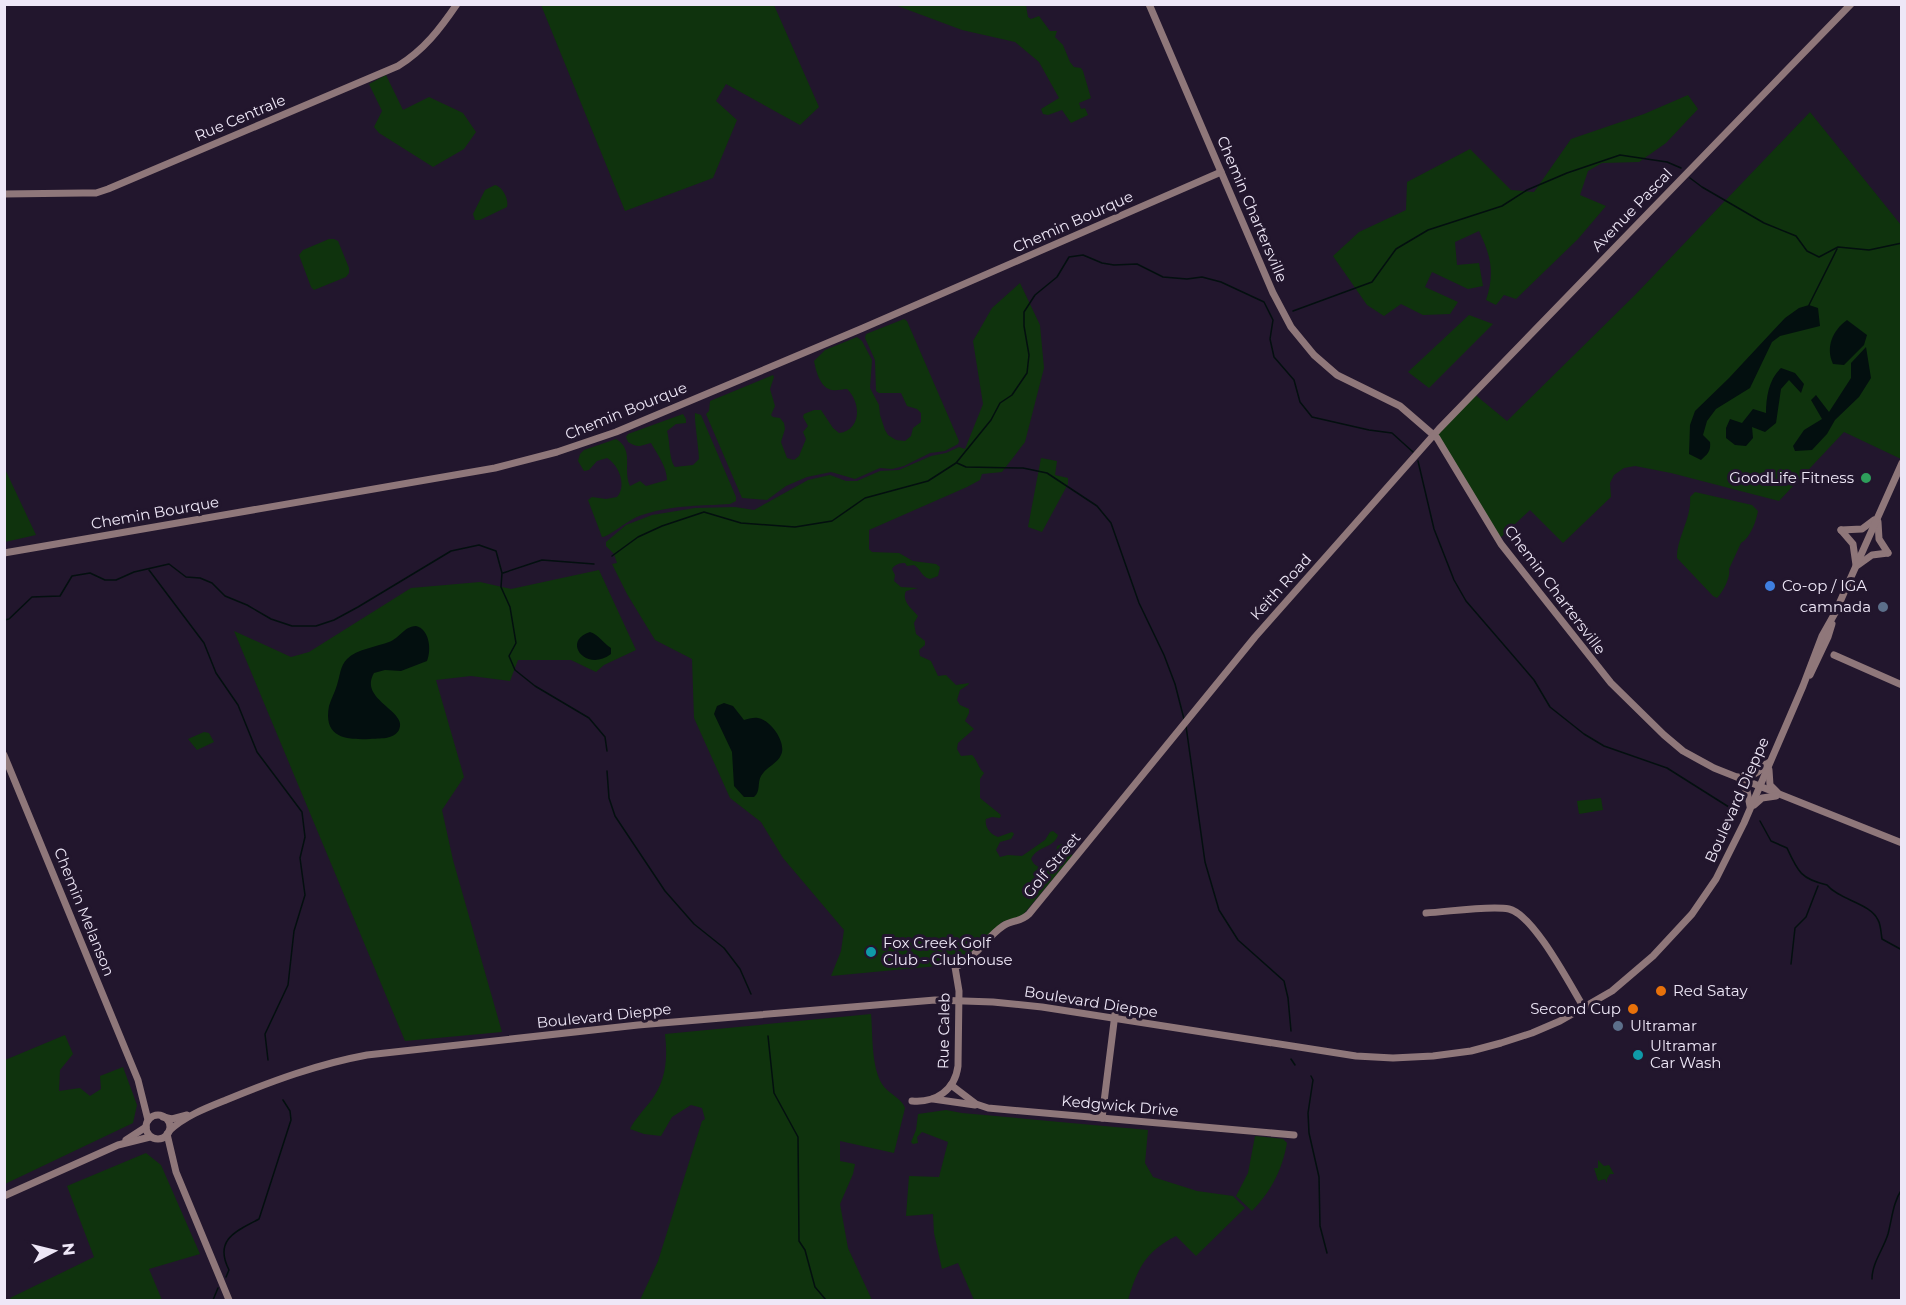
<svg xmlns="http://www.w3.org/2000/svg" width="1906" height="1305" viewBox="0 0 1906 1305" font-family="Montserrat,sans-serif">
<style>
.green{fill:#0f330d}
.water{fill:#030f0f}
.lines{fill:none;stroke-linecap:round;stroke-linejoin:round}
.stream{stroke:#030f0f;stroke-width:1.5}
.secondary{stroke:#8f777a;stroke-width:7}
.leisure-dot{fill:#2e9e5b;stroke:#22162d;stroke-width:2}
.shop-dot{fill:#3f7fe0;stroke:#22162d;stroke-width:2}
.service-dot{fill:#5c6f8a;stroke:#22162d;stroke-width:2}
.culture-dot{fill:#0f9aa8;stroke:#22162d;stroke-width:2}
.food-dot{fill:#e8710a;stroke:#22162d;stroke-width:2}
.labels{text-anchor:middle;stroke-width:6;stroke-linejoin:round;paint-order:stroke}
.street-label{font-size:15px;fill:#eee7f7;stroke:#22162d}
.poi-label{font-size:15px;fill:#eee7f7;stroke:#22162d;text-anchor:start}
</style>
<rect width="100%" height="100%" fill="#22162d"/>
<g class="green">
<path d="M541,5H774L819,107L800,125L726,84L716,101L737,120L713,178L625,211Z"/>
<path d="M895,5H1026L1028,17L1031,19L1039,16L1050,31H1057L1055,37L1063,45L1070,62L1074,67L1081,68L1083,71L1091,98L1079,103L1081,109L1085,108L1088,115L1071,123L1062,110L1048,115L1043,114L1041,109L1059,98L1039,62L1015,42L962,30Z"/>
<path d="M386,75L403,110L429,97L463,113L476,132L464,149L433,167L379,133L374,127L382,111L369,84Z"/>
<path d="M1688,95L1698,109L1666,143L1639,162L1602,163L1588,171L1580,195L1606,206L1578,239L1516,299L1504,295L1496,305L1486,300C1495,273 1491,256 1479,231L1455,242L1457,265L1479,263L1483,286L1468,289L1432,272L1425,287L1458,302L1450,314L1423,315L1401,304L1384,316L1367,305L1333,256L1359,232L1406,210L1407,182L1470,149L1511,190L1534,192L1571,139L1644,114Z"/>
<path d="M1810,112L1901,225V459L1844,432L1779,501L1671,473L1635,466L1624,468L1614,475L1610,483L1611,497L1563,543L1530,510L1498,540L1434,435L1473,393L1507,421L1635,295Z"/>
<path d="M495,185C503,187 509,200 507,207L480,220H475L473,214L485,190Z"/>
<path d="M329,239H334L338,241L349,268V273L346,277L314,290L311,287L299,255L303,250Z"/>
<path d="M1020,283L1040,325L1044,368L1025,442L1002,472L982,474L980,480L967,487L869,530V549L872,552L899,553L913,561L936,564L940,567L938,576L930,579C921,577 921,569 914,565L907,566L905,563C900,563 895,564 892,569L895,575L894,581L901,587L918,588L906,591C901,601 912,609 918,616L914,623L916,634L925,641V645L919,650L920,656L931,661L938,676L946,675L956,685L969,683L968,685L960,690L957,700L960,705L969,709V713L965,721L974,729L958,743L957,749L961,756L972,755C977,759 978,768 984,773L980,779V798L1001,815L1000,818L992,817L986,819C984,827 991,835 998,837L1012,832L1014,834L1011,839L1000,842L996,850L1000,857L1008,855L1022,856L1045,840L1050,832L1053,831L1058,835C1054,848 1037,846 1031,859L1034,864L1043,870L1055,861L1057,846L1062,844L1070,847L1072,856L1022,916L1002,922L967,956L948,965L831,976L841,951L844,930L783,858L761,822L730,798L694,718L692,659L655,640L627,594L612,564L617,563L614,554L606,546V542L626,525L652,515L695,508L735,507L754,510L808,480L830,475L846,481H857L880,471L899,470L931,456L946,453L959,447L965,449L983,404L973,341L992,308Z"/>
<path d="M1469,315L1493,324L1429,388L1408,372Z"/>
<path d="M904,319L907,321L959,441L958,444L945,451L930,453L904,466L892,469L880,468L855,479L831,472L807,477L786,486L767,500L742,498L706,414L709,411L710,401L773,375L774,377L770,389L775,406L771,415L773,417L780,418L784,423L785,429L781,442L787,458L794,460L799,456L806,439L803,432L808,426L803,417L804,414L814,410H821L833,428L839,433C862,430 861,402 847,389C842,389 837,391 832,390C820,388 816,371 814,361L825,350L857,337L862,341L872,360L870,388L879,405L880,415L885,430L888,435L896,440L905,441L911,436L913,428L921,422V413L917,409L907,406L901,393H879L876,391L875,360L865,338L866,334Z"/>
<path d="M695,413L701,415L736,497V501L730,504C700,506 671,505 642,515C628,519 611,536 602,537L588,500L592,497L606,499L617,497C627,486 619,465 607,458L597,461L589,470L584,471L578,461L580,454L584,450L616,439C635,450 622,469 630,486L640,481L646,486L667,480C667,467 657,454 651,443C641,445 639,449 628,442L626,437L628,434L683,414L686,419V423L676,424L667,431C670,441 669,460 675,467L693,465L699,459C699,450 694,418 695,413Z"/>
<path d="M1041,458L1057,461L1055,475L1068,478V484L1042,532L1028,527Z"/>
<path d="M4,467L36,535L5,542H4Z"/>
<path d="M1695,492L1752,505L1758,511C1756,522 1750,538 1741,543L1729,569C1731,577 1723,592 1717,598L1713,596L1677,558C1676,539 1692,518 1690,497Z"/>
<path d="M599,570L636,650L604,665L596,672L571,660H518L510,681L471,676L436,680L464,777L442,810L453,860L502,1032L405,1041L234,631L291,657L309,652L411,588L480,582L511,589Z"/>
<path d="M204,732L209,733L214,742L197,750L188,739Z"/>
<path d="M1601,798L1603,810L1579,814L1577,801Z"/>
<path d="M871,1014C873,1036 871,1065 882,1084C888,1094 902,1098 905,1108L894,1153L840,1141V1161L855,1164L853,1174L840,1204L848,1248L872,1300H640L658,1261L702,1121L705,1119L702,1108L691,1105L672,1117L661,1136L644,1134L630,1129C635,1119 643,1111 650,1102C666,1082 668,1059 665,1034Z"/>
<path d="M65,1035L73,1054L60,1070L59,1091L80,1088L90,1096L101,1089L100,1076L123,1067L137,1105L133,1123L5,1184V1060Z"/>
<path d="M946,1110L962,1113L1148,1130L1145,1163L1153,1177L1197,1191L1233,1196L1245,1208L1196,1256L1176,1236C1146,1251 1137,1269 1128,1300H974L958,1263L942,1269L934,1233L933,1214L906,1216L909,1176L939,1177L948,1142L922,1132L917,1137L918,1143L913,1144L911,1142L916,1130L918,1114Z"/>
<path d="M1255,1136L1283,1139L1287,1143C1282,1171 1271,1191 1252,1211L1236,1196L1248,1173Z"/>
<path d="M146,1153L161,1165L200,1254L149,1269L162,1300H12L10,1298L94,1257L67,1186Z"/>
<path d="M1598,1160L1604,1166L1609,1165L1614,1174H1610L1607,1179V1183L1605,1179L1598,1181L1594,1168H1598Z"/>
</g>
<g class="water">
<path d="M1809,305L1818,308L1820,326L1780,336L1772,342L1750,388L1716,409L1707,421L1703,435L1710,442C1711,451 1708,454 1701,460L1689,454L1690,425L1695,411L1729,378L1785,318L1799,308Z"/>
<path d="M1847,320L1867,335L1864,345L1844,365L1833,364C1825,347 1833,330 1847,320Z"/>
<path d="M1866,347L1871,378L1859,397L1835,420L1827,434L1812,450L1795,451L1793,446L1804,430L1822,419L1811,400L1816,395L1829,412L1851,378V363Z"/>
<path d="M1781,368L1795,373L1804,384L1801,393L1789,380L1781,389L1776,423L1765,432L1752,427L1753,438L1746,446L1735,445L1726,438V428L1730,419L1742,423L1753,409L1766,413C1766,397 1769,379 1781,368Z"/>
<path d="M416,626C429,629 432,649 427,661L401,671L385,670L374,673C358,700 409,711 399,730C393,740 380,738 370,739C346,740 323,738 329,706C331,699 335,692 337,685C340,676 340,666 347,659C357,649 376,647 389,642C400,638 403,627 416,626Z"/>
<path d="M590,632C599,635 603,643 611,648V654C586,673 561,641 590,632Z"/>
<path d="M724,703L733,706L744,720C748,719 754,717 758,718C771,720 787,743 781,755C777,764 766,767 761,776C757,783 761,791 754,797H744L734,786L732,752L714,714L717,706Z"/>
</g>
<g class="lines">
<g class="stream">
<path d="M1690,178L1702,187L1764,223L1796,236L1807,251L1819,257L1838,247L1869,250L1902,243"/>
<path d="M1809,305L1837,249"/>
<path d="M1293,311L1372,282L1396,249L1428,230L1502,206L1527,190L1567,173L1620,155L1667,162L1681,168"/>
<path d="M1418,461L1434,529L1454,580L1466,601L1534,680L1550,707L1584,734L1604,746L1667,768L1732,809"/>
<path d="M957,463L966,467L1023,468L1047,473L1097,506L1111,523L1139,603L1164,655L1175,684L1184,719"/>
<path d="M612,556L638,537L662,526L704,512L741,523L795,527L832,521L865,498L928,481L956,463L991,420L1000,403L1012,395L1027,373L1029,355L1024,326V312L1035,295L1057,277L1069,257L1083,255L1102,263L1114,265L1137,264L1163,277L1187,279L1202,277L1221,282L1264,302L1273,320L1270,339L1274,357L1294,380L1300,402L1312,417L1369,430L1392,433L1413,452"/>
<path d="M149,570L204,643L216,673L238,705L257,752L302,812L305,837L300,858L305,895L294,931L288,985L265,1034L268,1060"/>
<path d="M503,573L542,560L594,564"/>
<path d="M4,620L9,619L32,597L60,596L72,576L90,573L105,580H116L134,572L169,564L186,577L200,578L212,583L225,596L247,605L271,619L292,626H316L334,620L358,607L451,551L479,545L496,551L502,573L501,587L510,607L516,643L509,656L515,670L535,686L589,718L605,737L607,751"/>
<path d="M1186,726L1205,862L1219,910L1238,940L1284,981L1288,998L1291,1031"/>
<path d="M607,771L609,798L615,816L665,891L694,924L724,948L740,969L751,994"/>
<path d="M1760,821L1771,841L1787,848C1798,872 1801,879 1827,885C1839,900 1870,903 1878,920C1881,925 1881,934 1882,939L1902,950"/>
<path d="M1791,964L1795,928L1806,917L1818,886"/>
<path d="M768,1036L774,1093L798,1137L799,1241L805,1250L815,1287L826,1300"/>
<path d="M1291,1059L1295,1065"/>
<path d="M1311,1076L1313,1080L1308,1113L1309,1133L1319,1177L1320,1226L1327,1253"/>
<path d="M226,1277L229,1270C213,1239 238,1230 259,1219L291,1120L290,1111L283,1100"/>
<path d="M1872,1279C1872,1263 1883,1250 1888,1234C1892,1219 1893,1202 1902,1189"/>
<path d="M213,1300L218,1288"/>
</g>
<g class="secondary">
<path d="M1149,4L1273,293L1291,327L1314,355L1337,375L1400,406L1437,438L1501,544L1611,683L1664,735L1683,751L1714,768L1902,843"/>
<path d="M4,194L83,193H96L108,189L398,66C424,50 440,29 457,4"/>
<path d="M1878,522L1879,539L1888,553"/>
<path d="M1841,530L1862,529L1874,520"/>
<path d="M1841,530L1853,544L1856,565"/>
<path d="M4,553L495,468L557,452L616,432L863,328L1221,172"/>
<path d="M1858,565L1872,555L1888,553"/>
<path d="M1834,655L1902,685"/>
<path d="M1810,675L1828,637L1832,624"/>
<path d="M4,755L138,1080L148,1120"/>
<path d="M1769,770L1770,785L1777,792"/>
<path d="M1738,777C1750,778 1759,773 1767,763"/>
<path d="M1740,781L1747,791L1750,806"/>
<path d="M1754,805L1762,798L1776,796"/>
<path d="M1426,913C1447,912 1490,905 1509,909C1534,915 1570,985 1584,1008"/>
<path d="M951,1085L976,1104L988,1108L1294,1135"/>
<path d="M933,1099L975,1105"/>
<path d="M912,1101C936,1103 955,1090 958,1066L959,991L955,967C976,959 985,938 1003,926C1012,920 1021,922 1029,914L1255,637L1439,429L1851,4"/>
<circle cx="158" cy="1127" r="12"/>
<path d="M163,1117L172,1119L187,1115"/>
<path d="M1102,1118L1116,1006"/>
<path d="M169,1131C185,1116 206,1108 226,1100C272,1081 318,1064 367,1055L638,1025L935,1000L993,1002L1042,1007L1356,1056L1393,1058L1433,1056L1471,1051L1501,1043L1532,1033L1560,1021L1612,991L1653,956L1692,914L1716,879L1744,823L1803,686L1822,636L1835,613L1902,463"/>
<path d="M167,1134L176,1172L229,1300"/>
<path d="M126,1140L146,1127"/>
<path d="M4,1196L118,1145L150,1137"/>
</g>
</g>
<circle class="leisure-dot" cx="1866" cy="478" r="6"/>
<circle class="shop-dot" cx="1770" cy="586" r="6"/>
<g class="service-dot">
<circle cx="1883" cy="607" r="6"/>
<circle cx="1618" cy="1026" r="6"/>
</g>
<g class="culture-dot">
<circle cx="871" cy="952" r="6"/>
<circle cx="1638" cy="1055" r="6"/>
</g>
<g class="food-dot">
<circle cx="1661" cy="991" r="6"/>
<circle cx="1633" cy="1009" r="6"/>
</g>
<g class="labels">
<g class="street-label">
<text transform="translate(240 118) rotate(-23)" y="5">Rue Centrale</text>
<text transform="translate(1252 209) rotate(67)" y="5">Chemin Chartersville</text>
<text transform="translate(1632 210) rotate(-46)" y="5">Avenue Pascal</text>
<text transform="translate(1073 222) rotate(-24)" y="5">Chemin Bourque</text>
<text transform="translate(626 411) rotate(-22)" y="5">Chemin Bourque</text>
<text transform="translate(155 513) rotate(-10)" y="5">Chemin Bourque</text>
<text transform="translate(1281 587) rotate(-48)" y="5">Keith Road</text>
<text transform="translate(1555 590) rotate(53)" y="5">Chemin Chartersville</text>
<text transform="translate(1737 800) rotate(-66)" y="5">Boulevard Dieppe</text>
<text transform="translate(1052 865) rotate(-50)" y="5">Golf Street</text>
<text transform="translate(84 912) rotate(68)" y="5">Chemin Melanson</text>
<text transform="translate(1091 1002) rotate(9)" y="5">Boulevard Dieppe</text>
<text transform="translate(604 1016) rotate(-6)" y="5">Boulevard Dieppe</text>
<text transform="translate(944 1031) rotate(-89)" y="5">Rue Caleb</text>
<text transform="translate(1120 1106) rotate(5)" y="5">Kedgwick Drive</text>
</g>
<g class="poi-label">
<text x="1854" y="483" text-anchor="end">GoodLife Fitness</text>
<text x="1782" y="591">Co-op / IGA</text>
<text x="1871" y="612" text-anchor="end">camnada</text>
<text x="883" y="948">Fox Creek Golf<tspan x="883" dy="17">Club - Clubhouse</tspan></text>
<text x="1673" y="996">Red Satay</text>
<text x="1621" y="1014" text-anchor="end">Second Cup</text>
<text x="1630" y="1031">Ultramar</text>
<text x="1650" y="1051">Ultramar<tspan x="1650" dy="17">Car Wash</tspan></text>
</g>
</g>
<rect width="1906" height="1305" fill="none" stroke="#eee7f7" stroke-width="12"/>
<g transform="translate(54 1251) rotate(83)" stroke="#22162d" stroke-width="4.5" paint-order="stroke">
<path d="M0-4.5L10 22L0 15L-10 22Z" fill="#eee7f7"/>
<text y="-9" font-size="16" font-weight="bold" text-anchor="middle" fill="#eee7f7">N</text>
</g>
</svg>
